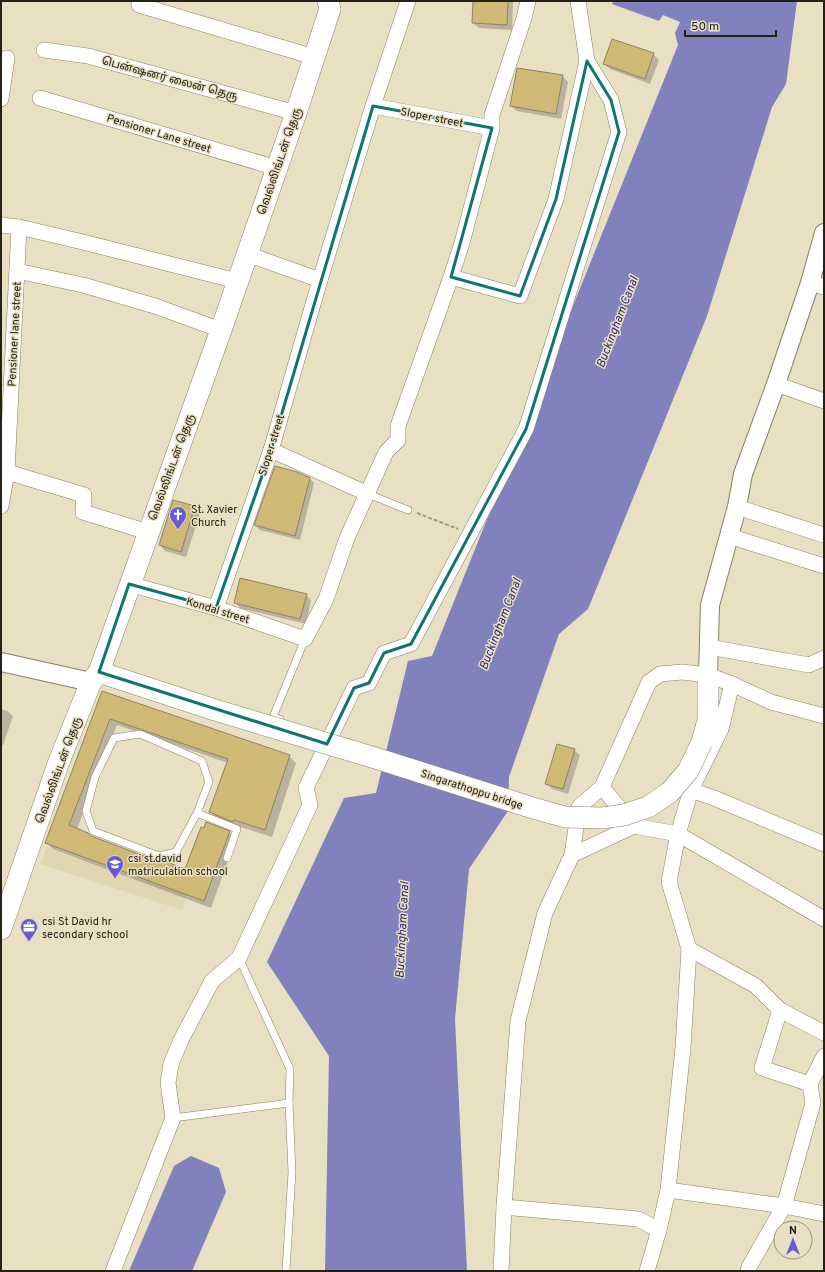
<svg xmlns="http://www.w3.org/2000/svg" width="825" height="1272" viewBox="0 0 825 1272" font-family="Overpass,'Noto Sans Tamil',sans-serif">
<style>
.built{fill:#e1d6b2}
.water{fill:#8181bd}
.shadow{fill:#0003}
.building{fill:#cfb975;stroke:#8b8368}
.lines{fill:none;stroke-linecap:round;stroke-linejoin:round}
.service-casing{stroke:#888065;stroke-width:8}
.minor-casing{stroke:#888065;stroke-width:16}
.tertiary-casing{stroke:#888065;stroke-width:20}
.secondary-casing{stroke:#888065;stroke-width:22}
.path{stroke:#9f9882;stroke-width:2;stroke-dasharray:4 2;stroke-linecap:butt}
.service{stroke:#fff;stroke-width:7}
.minor{stroke:#fff;stroke-width:15}
.tertiary{stroke:#fff;stroke-width:18}
.secondary{stroke:#fff;stroke-width:21}
.secondary-bridge-casing{stroke:#888065;stroke-width:22;stroke-linecap:butt}
.secondary-bridge{stroke:#fff;stroke-width:21}
.marked{fill:none;stroke:#0f766e;stroke-width:3;stroke-linejoin:round}
.labels{text-anchor:middle;stroke-width:3;stroke-linejoin:round;paint-order:stroke}
.street-label{font-size:11px;fill:#242116;stroke:#e9dfc3}
.poi-label{font-size:11px;fill:#242116;stroke:#e9dfc3;text-anchor:start}
.water-label{font-size:12px;font-style:italic;fill:#291e66;stroke:#e9dfc3}
</style>
<rect width="100%" height="100%" fill="#e9dfc3"/>
<path class="built" d="M47,847L187,895L182,910L40,864Z"/>
<g class="water">
<path d="M613,1H677L685,2L686,1H797L786,84L772,107L707,316L588,609L559,634L509,777L508,811L469,869L455,1019L467,1271H325L329,1056L267,962L344,798L376,793L408,661L432,656L678,45L675,33L680,22L663,15L659,21L612,4Z"/>
<path d="M191,1156L219,1168L226,1192L192,1271H129L174,1166Z"/>
</g>
<g class="shadow">
<path d="M474,1H513L512,30L479,28L473,23Z"/>
<path d="M653,54L659,60L650,84L610,69L604,64Z"/>
<path d="M562,76L568,82L561,119L517,111L511,106Z"/>
<path d="M309,478L314,483L300,540L260,530L255,525Z"/>
<path d="M174,501L195,507L200,513L186,557L165,551L160,545Z"/>
<path d="M306,595L311,600L306,624L240,608L235,602Z"/>
<path d="M103,693L289,756L296,763L272,837L241,827L240,829L217,819L210,812L228,763L117,725L77,829L91,837L157,862L185,870L204,829L229,832L236,839L211,908L53,849L46,842Z"/>
<path d="M1,709L7,711L13,716L3,745H1Z"/>
<path d="M574,750L580,755L568,794L552,789L546,783Z"/>
</g>
<g class="building">
<path d="M473,1H508L507,25L472,23Z"/>
<path d="M612,39L654,53L645,79L603,64Z"/>
<path d="M517,68L563,75L556,114L510,106Z"/>
<path d="M275,466L297,472L310,478L295,536L254,525Z"/>
<path d="M173,500L195,506L181,552L159,545Z"/>
<path d="M240,578L307,594L300,619L234,603Z"/>
<path d="M102,691L290,755L265,830L234,820L233,822L209,812L228,759L110,719L69,825L88,833L91,836L157,861L162,860L185,869L201,827L204,828L206,822L230,831L204,901L45,843Z"/>
<path d="M557,744L575,749L563,789L545,784Z"/>
</g>
<g class="lines">
<defs>
<g id="service">
<path d="M368,494L408,510"/>
<path d="M280,719L273,717L305,639"/>
<path d="M197,813L209,782L202,761L140,734L114,738L95,777L86,811L93,831L159,856L176,852L197,813L237,829L227,858"/>
<path d="M239,958L290,1069L289,1103L292,1172L286,1271"/>
<path d="M173,1118L289,1103"/>
</g>
<g id="minor">
<path d="M139,5L314,57"/>
<path d="M44,50L88,56L296,113"/>
<path d="M40,98L277,168"/>
<path d="M1,99L7,58"/>
<path d="M373,106L492,128"/>
<path d="M1,225L19,227L87,243L237,281"/>
<path d="M19,227L7,472L84,495L83,512L148,532"/>
<path d="M247,254L320,280"/>
<path d="M17,271L83,285L155,306L221,330"/>
<path d="M451,277L520,296L556,199L587,61"/>
<path d="M810,283L824,287"/>
<path d="M776,384L824,401"/>
<path d="M271,450L368,494"/>
<path d="M1,506L7,472"/>
<path d="M737,507L824,535"/>
<path d="M729,536L824,566"/>
<path d="M129,584L216,608L305,639L326,599L347,538L386,452L398,440V426L451,277L462,243L492,128V115L524,18L528,1"/>
<path d="M216,608L271,450L320,280L373,106L408,1"/>
<path d="M709,647L809,665L824,658"/>
<path d="M732,684L708,675L682,672L660,674L649,682L602,787L634,826L678,834L824,919"/>
<path d="M691,790L714,798L824,844"/>
<path d="M572,855L579,807L602,787"/>
<path d="M689,949L756,986L780,1010L824,1033"/>
<path d="M810,1084L824,1056"/>
<path d="M668,1190L784,1206L824,1214"/>
<path d="M504,1207L638,1219L659,1230"/>
<path d="M113,1271L173,1118L168,1083L171,1064L181,1040L212,981L239,958L310,805L306,788L354,688L369,683L384,653L411,644L526,429L619,132L611,100L587,61L578,1"/>
<path d="M501,1271L504,1207L518,1021L545,913L572,855L634,826"/>
<path d="M647,1271L659,1230L668,1190L683,1048L689,949L669,882L678,834L691,790L721,729L732,684L771,702L824,716"/>
<path d="M748,1271L749,1267L784,1206L813,1103L810,1084L762,1068L780,1010"/>
</g>
<g id="tertiary">
<path d="M1,662L91,682"/>
<path d="M708,675L710,605L737,507L743,474L776,384L810,283L824,233"/>
</g>
<g id="secondary">
<path d="M99,672L215,710"/>
<path d="M702,742L708,720V675"/>
<path d="M1,929L58,764L91,682L99,672L221,330L296,113L330,9L328,1"/>
</g>
</defs>
<use href="#service" class="service-casing"/>
<use href="#minor" class="minor-casing"/>
<use href="#tertiary" class="tertiary-casing"/>
<use href="#secondary" class="secondary-casing"/>
<path class="path" d="M417,513L458,529"/>
<use href="#service" class="service"/>
<use href="#minor" class="minor"/>
<use href="#tertiary" class="tertiary"/>
<use href="#secondary" class="secondary"/>
<defs>
<path id="secondary-bridge" d="M215,710L372,757L533,808L565,817L602,818L624,815L648,807L670,792L688,771L702,742"/>
</defs>
<use href="#secondary-bridge" class="secondary-bridge-casing"/>
<use href="#secondary-bridge" class="secondary-bridge"/>
</g>
<path class="marked" d="M587,61L611,100L619,132L526,429L411,644L384,653L369,683L354,688L327,744L99,672L129,584L216,608L271,450L373,106L492,128L451,277L520,296L556,199Z"/>
<defs>
<symbol id="church-pin" viewBox="-11 -11 22 30"><path d="M0 17L-7.5 6A9.5 9.5 0 1 1 7.5 6Z" fill="#675ad4" stroke="#e9dfc3"/><path d="M-1.2-6h2.4v3.5h3.3v2.4h-3.3V6h-2.4V-.1h-3.3v-2.4h3.3Z" fill="#fff"/></symbol>
<symbol id="school-pin" viewBox="-11 -11 22 30"><path d="M0 17L-7.5 6A9.5 9.5 0 1 1 7.5 6Z" fill="#675ad4" stroke="#e9dfc3"/><path d="M0-5L7-2L0 1L-7-2ZM-4 1L0 2.5L4 1V4Q0 6-4 4Z" fill="#fff"/></symbol>
<symbol id="office-pin" viewBox="-11 -11 22 30"><path d="M0 17L-7.5 6A9.5 9.5 0 1 1 7.5 6Z" fill="#675ad4" stroke="#e9dfc3"/><path d="M-6-3h4V-5.5h4V-3h4V5H-6ZM-1-4.5V-3h2v-1.5ZM-6 0V1H6V0Z" fill="#fff"/></symbol>
</defs>
<g fill-rule="evenodd">
<use href="#church-pin" x="168" y="505" width="20" height="27"/>
<use href="#school-pin" x="105" y="854" width="20" height="27"/>
<use href="#office-pin" x="19" y="917" width="20" height="27"/>
</g>
<g class="labels">
<g class="street-label">
<text transform="translate(170 78) rotate(15)" y="4">பென்ஷனர் லைன் தெரு</text>
<text transform="translate(432 117) rotate(11)" y="4">Sloper street</text>
<text transform="translate(159 133) rotate(17)" y="4">Pensioner Lane street</text>
<text transform="translate(279 161) rotate(-71)" y="4">வெல்லிங்டன் தெரு</text>
<text transform="translate(14 334) rotate(-87)" y="4">Pensioner lane street</text>
<text transform="translate(271 445) rotate(-73)" y="4">Sloper street</text>
<text transform="translate(171 467) rotate(-70)" y="4">வெல்லிங்டன் தெரு</text>
<text transform="translate(218 610) rotate(17)" y="4">Kondal street</text>
<text transform="translate(58 770) rotate(-70)" y="4">வெல்லிங்டன் தெரு</text>
<text transform="translate(472 789) rotate(18)" y="4">Singarathoppu bridge</text>
</g>
<g class="poi-label">
<text x="191" y="513">St. Xavier<tspan x="191" dy="13">Church</tspan></text>
<text x="128" y="862">csi st.david<tspan x="128" dy="13">matriculation school</tspan></text>
<text x="42" y="925">csi St David hr<tspan x="42" dy="13">secondary school</tspan></text>
</g>
<g class="water-label">
<text transform="translate(617 322) rotate(-69)" y="4">Buckingham Canal</text>
<text transform="translate(500 624) rotate(-69)" y="4">Buckingham Canal</text>
<text transform="translate(402 930) rotate(-87)" y="4">Buckingham Canal</text>
</g>
</g>
<rect width="825" height="1272" fill="none" stroke="#242116" stroke-width="4"/>
<g transform="translate(793 1240)"><circle r="19" fill="#e9dfc3" stroke="#9a937e"/>
<path d="M0-3L7 15L0 10L-7 15Z" fill="#675ad4"/>
<text y="-6" font-size="11" font-weight="bold" text-anchor="middle" fill="#242116">N</text>
</g>
<path d="M685 30v6h91v-6" fill="none" stroke="#242116" stroke-width="2"/>
<text x="691" y="30" font-size="12" fill="#242116" stroke="#e9dfc3" stroke-width="3" paint-order="stroke">50 m</text>
</svg>
